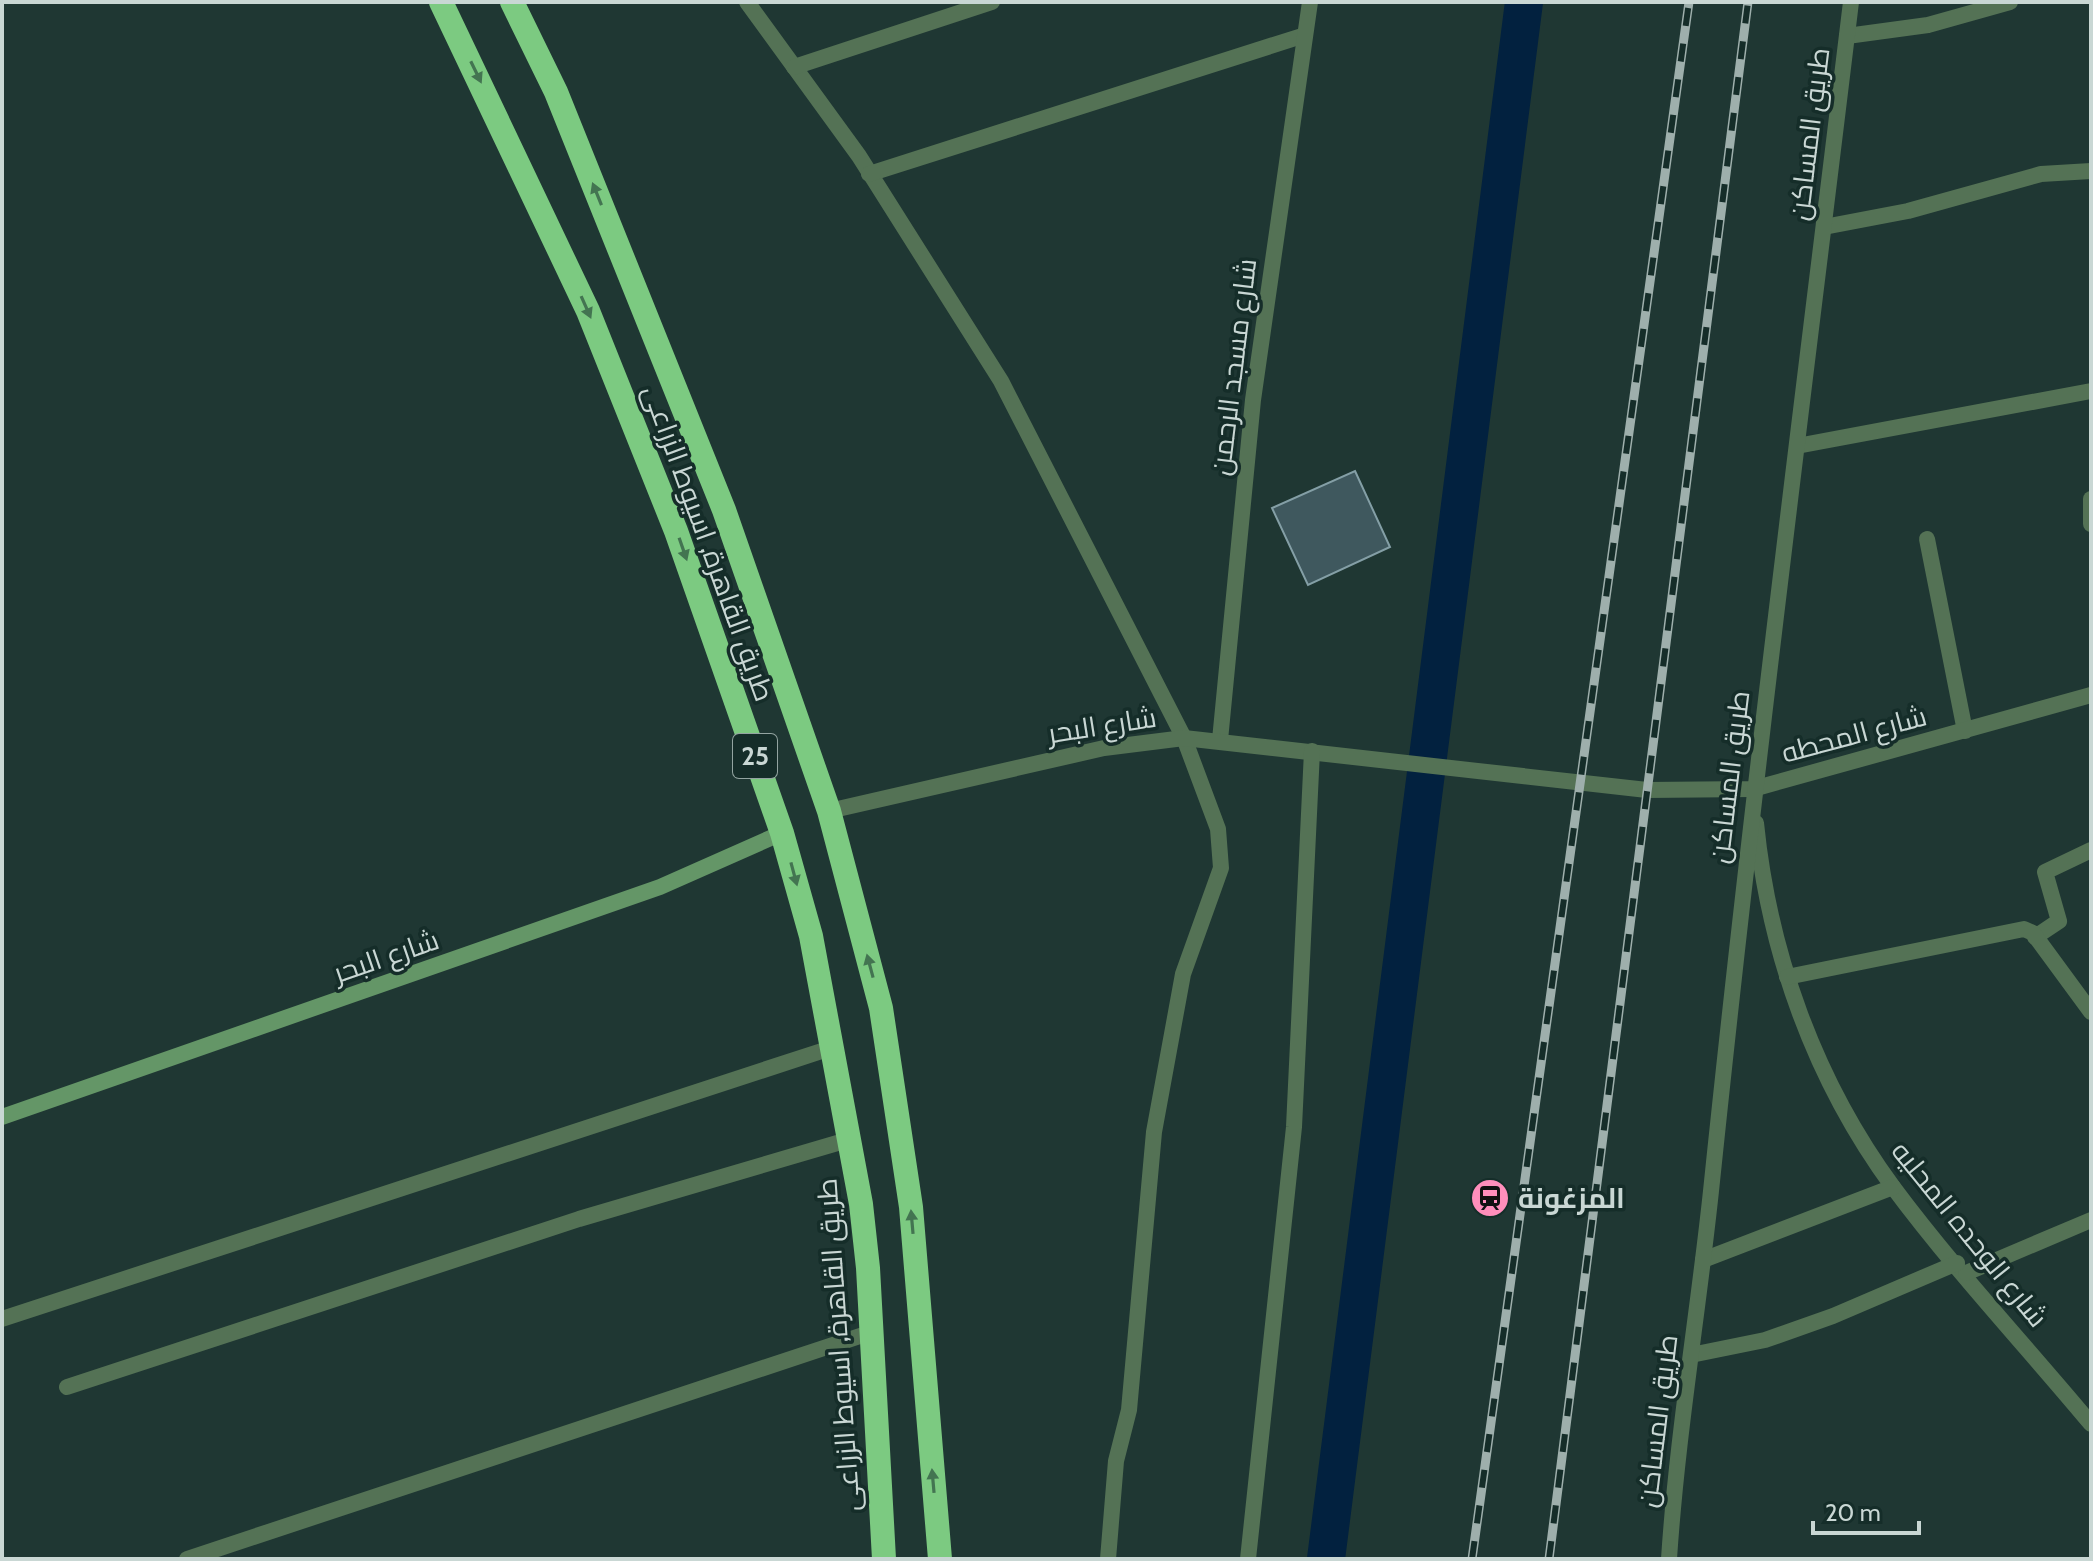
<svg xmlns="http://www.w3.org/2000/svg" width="2093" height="1561" viewBox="0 0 2093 1561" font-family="Cabin,Cairo,sans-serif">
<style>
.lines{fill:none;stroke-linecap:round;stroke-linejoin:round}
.canal{stroke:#02213f;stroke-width:38}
.building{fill:#3f585e;stroke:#849fa6;stroke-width:2}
.street{stroke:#547255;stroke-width:16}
.secondary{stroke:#649667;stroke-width:16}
.highway{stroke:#7cca81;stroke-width:24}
.rail-casing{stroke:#9eafac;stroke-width:9}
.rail{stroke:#152d29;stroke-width:6;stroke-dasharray:18;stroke-linecap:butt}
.oneway{fill:#437451}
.labels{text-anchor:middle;stroke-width:7;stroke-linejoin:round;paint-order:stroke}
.shield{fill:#152d29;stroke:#93a4a1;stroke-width:2}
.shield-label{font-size:26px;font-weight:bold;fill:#c9d7d4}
.street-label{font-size:28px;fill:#c9d7d4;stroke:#152d29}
.poi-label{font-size:28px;font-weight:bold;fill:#c9d7d4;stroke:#152d29;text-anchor:start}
</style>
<rect width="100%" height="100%" fill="#1f3733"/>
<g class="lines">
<path class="canal" d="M1326,1559L1524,2"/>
</g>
<path class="building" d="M1355,471L1390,547L1308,585L1272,508Z"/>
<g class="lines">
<g class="street">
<path d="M747,2L859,156L1001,381L1184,738L1218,829L1221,868L1183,974L1154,1132L1129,1410L1116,1461L1108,1559"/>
<path d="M1847,36L1928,25L2010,2"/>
<path d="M794,67L992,2"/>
<path d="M869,174L1305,35"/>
<path d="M1824,227L1908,211L2041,174L2091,171"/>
<path d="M1797,446L2091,391"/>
<path d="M2091,499V524"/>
<path d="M1927,539L1965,731"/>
<path d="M1220,740L1253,400L1310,2"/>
<path d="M829,811L1104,748L1184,738L1647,790L1753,789L2091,695"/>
<path d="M1756,823C1769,953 1815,1081 1893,1187C1954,1269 2026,1346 2091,1424"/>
<path d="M2035,937L2059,921L2045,872L2091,850"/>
<path d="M1787,977L2024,929L2033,933L2091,1012"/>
<path d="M1703,1260L1893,1187"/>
<path d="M1966,1273L2091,1220"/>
<path d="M2,1319L834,1047"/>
<path d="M1691,1355L1765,1340L1833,1316L1957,1263"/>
<path d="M67,1387L579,1219L851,1139"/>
<path d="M187,1559L872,1332"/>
<path d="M1248,1559L1294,1127L1312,751"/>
<path d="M1669,1559C1677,1436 1698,1314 1711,1191C1752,794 1803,398 1851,2"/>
</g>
<path class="secondary" d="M2,1117L660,887L782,833"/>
<g class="highway">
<path d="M441,2L588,311L676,531L782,833L811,936L861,1204L868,1268L884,1559"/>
<path d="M512,2L556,92L724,510L829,811L881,1008L911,1207L940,1559"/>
</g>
<defs>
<g id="rail">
<path d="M1472,1559L1689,2"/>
<path d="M1549,1559L1748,2"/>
</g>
</defs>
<use href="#rail" class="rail-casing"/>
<use href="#rail" class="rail"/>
</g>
<defs><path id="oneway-solid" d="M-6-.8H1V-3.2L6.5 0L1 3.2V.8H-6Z" transform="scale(2)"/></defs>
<g class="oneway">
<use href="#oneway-solid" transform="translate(476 72) rotate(64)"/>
<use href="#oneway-solid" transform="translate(597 194) rotate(-112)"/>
<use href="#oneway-solid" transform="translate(586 307) rotate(66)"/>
<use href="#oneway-solid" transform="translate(683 549) rotate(71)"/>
<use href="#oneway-solid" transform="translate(794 874) rotate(75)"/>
<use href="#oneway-solid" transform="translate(870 966) rotate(-105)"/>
<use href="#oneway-solid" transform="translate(912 1222) rotate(-95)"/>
<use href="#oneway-solid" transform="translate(933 1481) rotate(-95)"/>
</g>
<defs>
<symbol id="station-disc" viewBox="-11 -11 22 22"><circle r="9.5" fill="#ff8ebb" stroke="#152d29"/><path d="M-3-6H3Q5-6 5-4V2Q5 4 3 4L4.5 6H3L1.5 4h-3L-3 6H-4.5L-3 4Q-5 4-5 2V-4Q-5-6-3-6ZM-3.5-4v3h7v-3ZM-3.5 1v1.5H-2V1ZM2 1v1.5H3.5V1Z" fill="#111"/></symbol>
</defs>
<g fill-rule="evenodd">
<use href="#station-disc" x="1468" y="1176" width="44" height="44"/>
</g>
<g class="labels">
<rect class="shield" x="733" y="734" width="44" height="44" rx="6"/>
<g class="shield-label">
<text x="755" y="765">25</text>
</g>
<g class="street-label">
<text transform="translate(1809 134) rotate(-83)" y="10">طريق المساكن</text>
<text transform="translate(1233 367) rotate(-83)" y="10">شارع مسجد الرحمن</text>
<text transform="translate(709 543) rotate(70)" y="10">طريق القاهرة, اسيوط الزراعى</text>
<text transform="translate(1102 725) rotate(-9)" y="10">شارع البحر</text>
<text transform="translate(1854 734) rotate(-15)" y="10">شارع المحطه</text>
<text transform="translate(1729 777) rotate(-83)" y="10">طريق المساكن</text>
<text transform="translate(386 956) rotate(-19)" y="10">شارع البحر</text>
<text transform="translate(1970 1234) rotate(51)" y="10">شارع الوحده المحليه</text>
<text transform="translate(838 1345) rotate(-94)" y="10">طريق القاهرة, اسيوط الزراعى</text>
<text transform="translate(1657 1421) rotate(-83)" y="10">طريق المساكن</text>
</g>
<g class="poi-label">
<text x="1518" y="1208">المزغونة</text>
</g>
</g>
<rect width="2093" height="1561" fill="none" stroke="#c9d7d4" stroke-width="8"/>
<path d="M1813 1521v12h106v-12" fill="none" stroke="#c9d7d4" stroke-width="4"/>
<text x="1825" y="1521" font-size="24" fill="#c9d7d4" stroke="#152d29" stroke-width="6" paint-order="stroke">20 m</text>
</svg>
